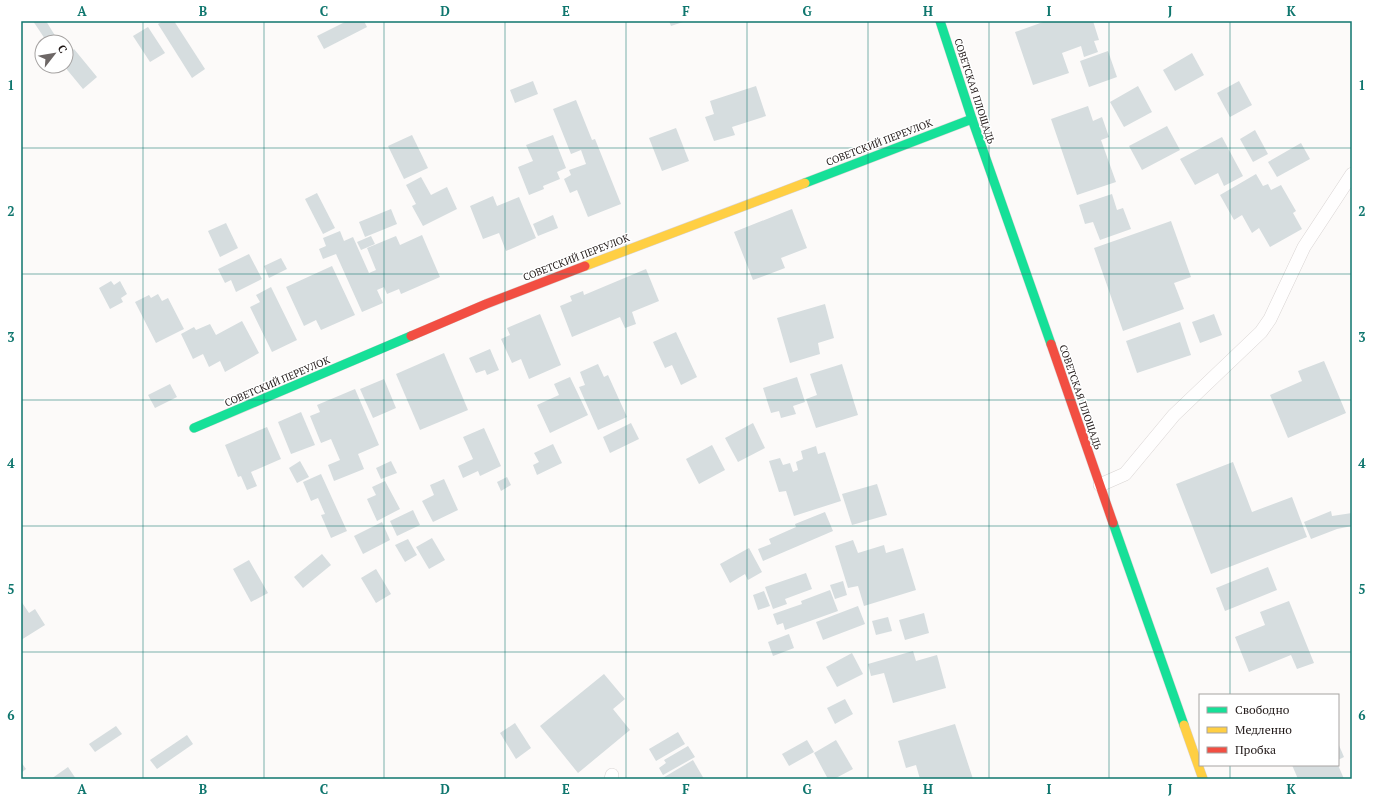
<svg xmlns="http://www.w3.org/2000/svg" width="1373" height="800" viewBox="0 0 1373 800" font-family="'PT Serif',serif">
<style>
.building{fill:#d6dddf}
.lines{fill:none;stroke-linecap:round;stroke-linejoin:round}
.lane-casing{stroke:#d9d4d3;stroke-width:14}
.fast-casing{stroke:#d9d4d3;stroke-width:10}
.slow-casing{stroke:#d9d4d3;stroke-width:10}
.jam-casing{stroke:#d9d4d3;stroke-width:10}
.lane{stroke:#fffefe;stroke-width:13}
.fast{stroke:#16e098;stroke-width:9}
.slow{stroke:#ffcf43;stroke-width:9}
.jam{stroke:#f24e42;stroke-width:9}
.grid{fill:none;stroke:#0f766e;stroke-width:1;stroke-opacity:0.55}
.labels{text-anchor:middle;stroke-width:3;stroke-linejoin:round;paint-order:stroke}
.street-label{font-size:10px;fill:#201817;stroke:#fff}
.neatline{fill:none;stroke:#0f766e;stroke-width:1.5}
.grid-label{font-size:13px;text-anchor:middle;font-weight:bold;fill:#0f766e}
</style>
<rect width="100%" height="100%" fill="#fcfaf9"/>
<g class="building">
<path d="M33,21H46L59,42H47Z"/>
<path d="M163,21H174L205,69L192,78L158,24Z"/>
<path d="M347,21H364L367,27L324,49L317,36Z"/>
<path d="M669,21H686L671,26Z"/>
<path d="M1046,21H1093L1099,40L1094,41L1098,52L1084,57L1081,46L1062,53L1069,73L1033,85L1015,32Z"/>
<path d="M148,27L165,53L150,62L133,36Z"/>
<path d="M74,49L97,77L83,89L64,66H66V55Z"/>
<path d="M1108,51L1117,77L1089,87L1080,61Z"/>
<path d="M1192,53L1204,75L1175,91L1163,70Z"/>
<path d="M533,81L538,94L515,103L510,90Z"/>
<path d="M1239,81L1252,105L1230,117L1217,93Z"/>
<path d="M756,86L766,116L732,127L735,135L714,141L705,117L714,114L710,101Z"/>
<path d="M1138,86L1152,112L1124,127L1110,102Z"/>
<path d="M576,100L592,140L595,139L621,204L588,217L577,190L570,193L564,179L571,175L569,170L586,164L581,150L571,154L553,109Z"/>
<path d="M1088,106L1093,121L1102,117L1109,137L1101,140L1116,182L1077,195L1051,119Z"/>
<path d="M1167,126L1180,150L1142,170L1129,146Z"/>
<path d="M676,128L689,161L662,171L649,138Z"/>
<path d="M1255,130L1268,154L1253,162L1240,139Z"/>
<path d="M412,135L428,168L404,179L388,146Z"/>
<path d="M553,135L566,168L557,172L560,179L543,186L544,189L529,195L518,167L533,161L526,145Z"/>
<path d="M1222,137L1243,176L1224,186L1218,173L1195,185L1180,159Z"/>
<path d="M1301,143L1310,159L1277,177L1268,162Z"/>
<path d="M1256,174L1263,186L1268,184L1271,190L1281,185L1296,211L1293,213L1302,229L1270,247L1259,228L1252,233L1242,215L1234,220L1220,195Z"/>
<path d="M421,177L431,195L447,187L457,209L423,226L412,206L416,204L406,185Z"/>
<path d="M317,193L335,228L323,234L305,199Z"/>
<path d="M1112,194L1117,210L1123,208L1131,229L1100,240L1093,222L1085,224L1079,205Z"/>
<path d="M493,196L497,206L519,197L536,238L506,251L499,233L483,239L470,206Z"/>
<path d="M391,209L397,224L365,237L359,222Z"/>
<path d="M792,209L807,248L781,258L785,268L753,280L734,232Z"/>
<path d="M553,215L558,228L538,236L533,224Z"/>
<path d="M1171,221L1191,277L1174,283L1184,309L1123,331L1094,248Z"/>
<path d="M226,223L238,248L220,257L208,231Z"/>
<path d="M340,231L344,241L353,237L369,273L376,270L367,248L396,236L400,245L422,235L440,277L401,294L399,289L387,294L384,287L377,290L383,303L362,312L336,254L323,259L319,249L326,246L323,238Z"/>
<path d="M371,236L375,244L361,250L357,242Z"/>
<path d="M249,254L262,279L236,292L231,280L225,283L218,269Z"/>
<path d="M281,258L287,269L269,278L264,266Z"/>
<path d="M332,266L355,315L321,330L316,320L304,326L286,287Z"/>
<path d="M646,269L659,301L632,312L636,324L625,328L620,317L572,337L560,306L572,301L570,296L583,291L584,295Z"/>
<path d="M111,281L114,285L120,281L127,294L121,298L123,302L110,309L99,288Z"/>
<path d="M271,287L297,340L272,352L250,307L260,302L256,295Z"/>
<path d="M158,294L162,301L168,298L184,329L156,343L135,302L149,295L151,298Z"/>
<path d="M825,304L834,338L818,343L820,354L790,363L777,318Z"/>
<path d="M540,314L561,365L529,379L521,359L512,363L501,339L510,335L507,328Z"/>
<path d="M1214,314L1222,335L1200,343L1192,322Z"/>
<path d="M242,321L259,353L225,372L220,361L209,367L203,354L193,359L181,334L194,327L196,330L210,324L216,335Z"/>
<path d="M1180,322L1191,355L1137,373L1126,341Z"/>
<path d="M676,332L697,377L681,385L672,365L665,368L653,342Z"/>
<path d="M490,349L499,370L487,375L485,370L476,373L469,358Z"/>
<path d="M444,353L468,410L420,430L396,374Z"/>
<path d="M1324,361L1346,413L1288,438L1270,395L1302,381L1298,371Z"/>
<path d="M598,364L604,377L608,375L627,417L598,430L579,387L585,385L580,372Z"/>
<path d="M842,364L858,415L816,428L806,399L817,395L810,374Z"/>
<path d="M570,377L588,415L550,433L537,405L559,395L554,384Z"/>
<path d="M797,377L805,402L793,406L796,414L781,418L779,411L771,413L763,388Z"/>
<path d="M384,379L396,408L373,418L360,389Z"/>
<path d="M170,384L177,397L155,408L148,395Z"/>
<path d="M355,389L379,445L358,454L364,469L334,481L328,465L340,460L331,439L321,443L310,416L320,412L317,405Z"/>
<path d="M301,412L315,445L291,454L278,422Z"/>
<path d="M631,423L639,439L610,453L603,437Z"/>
<path d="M753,423L765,448L738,462L725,438Z"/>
<path d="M267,427L281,459L251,472L257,486L247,490L241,476L238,477L225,445Z"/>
<path d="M484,428L501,466L480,476L478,471L463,478L458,466L473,459L463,437Z"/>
<path d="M553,444L562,463L537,475L533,465L539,462L534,453Z"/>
<path d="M712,445L725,470L699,484L686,459Z"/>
<path d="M816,446L818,454L825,452L841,501L794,516L786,491L779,492L769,461L780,458L783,465L790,463L793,472L798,470L796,462L803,459L801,451Z"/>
<path d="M300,461L309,477L297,483L289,468Z"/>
<path d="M391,461L397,473L381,479L376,468Z"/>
<path d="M1233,462L1252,512L1292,497L1307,537L1211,574L1176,484Z"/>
<path d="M321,474L347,531L331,538L321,515L325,514L318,498L311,501L303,482Z"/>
<path d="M507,477L511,485L501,491L497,482Z"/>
<path d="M444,479L458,510L433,522L422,501L434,495L430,485Z"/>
<path d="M385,481L400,509L377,521L367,499L376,495L372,487Z"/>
<path d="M877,484L887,515L852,525L842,494Z"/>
<path d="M413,510L420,525L397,536L390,521Z"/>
<path d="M1331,511L1332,516L1352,513V526L1337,529L1311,539L1304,522Z"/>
<path d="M825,512L833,531L763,561L758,549L771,544L769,539L796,527L795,524Z"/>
<path d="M382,522L390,540L363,554L354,536Z"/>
<path d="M432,538L445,560L429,569L416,547Z"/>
<path d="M408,539L417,555L405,562L395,545Z"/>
<path d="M853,540L858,553L884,545L886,553L903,548L916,590L864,606L858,586L848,588L835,546Z"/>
<path d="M749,548L762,572L748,580L745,574L730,583L720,564Z"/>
<path d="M322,554L331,565L303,588L294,577Z"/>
<path d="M249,560L268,593L251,602L233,569Z"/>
<path d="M1268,567L1277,590L1225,611L1216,588Z"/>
<path d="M376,569L391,594L376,603L361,578Z"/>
<path d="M806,573L812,589L785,599L787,604L773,609L765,587Z"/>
<path d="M843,581L847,595L835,599L830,585Z"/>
<path d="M830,590L838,611L785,630L783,623L777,625L773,614L802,604L801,601Z"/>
<path d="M764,591L770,606L758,610L753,595Z"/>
<path d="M21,601L29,613L35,609L45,625L21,640Z"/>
<path d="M1289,601L1314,663L1297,669L1291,655L1249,672L1235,637L1265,625L1260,612Z"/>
<path d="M858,606L865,624L823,640L816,622Z"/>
<path d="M924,613L929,633L905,640L899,620Z"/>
<path d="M888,617L892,631L876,635L872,621Z"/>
<path d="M789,634L794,648L773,656L768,642Z"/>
<path d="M913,651L916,661L937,655L946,688L893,703L884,673L871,676L868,664Z"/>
<path d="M852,653L863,674L837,687L826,667Z"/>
<path d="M604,674L625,699L613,709L630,730L578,773L540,726Z"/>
<path d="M845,699L853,714L835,724L827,708Z"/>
<path d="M515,723L531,748L516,759L500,733Z"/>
<path d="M955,724L973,779H920L916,765L906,768L898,741Z"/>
<path d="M116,726L122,734L95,752L89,744Z"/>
<path d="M678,732L685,744L656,761L649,749Z"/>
<path d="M187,735L193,744L157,769L150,760Z"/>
<path d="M807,740L814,752L789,766L782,754Z"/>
<path d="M836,740L853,769L834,779H828L814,753Z"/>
<path d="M1338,743L1344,757L1338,760Z"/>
<path d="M688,746L695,757L663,775L659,768L666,763L664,760Z"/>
<path d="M693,760L704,779H661Z"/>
<path d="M21,762L26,769L21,773Z"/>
<path d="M1292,765H1338L1344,779H1298Z"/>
<path d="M68,767L76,779H51Z"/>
</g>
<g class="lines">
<defs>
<g id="lane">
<path d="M1100,485L1125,474L1174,415L1261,332L1270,319L1304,247L1352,174"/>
<path d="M611,779L612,775"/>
</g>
<g id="fast">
<path d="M940,21L972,119L1051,344"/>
<path d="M805,183L972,119"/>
<path d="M194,428L411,336"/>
<path d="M1113,523L1184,725"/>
</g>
<g id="slow">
<path d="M585,266L805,183"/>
<path d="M1184,725L1203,779"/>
</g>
<g id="jam">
<path d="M411,336L486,304L585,266"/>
<path d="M1051,344L1113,523"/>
</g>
</defs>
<use href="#lane" class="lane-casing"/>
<use href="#fast" class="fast-casing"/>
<use href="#slow" class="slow-casing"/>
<use href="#jam" class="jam-casing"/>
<use href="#lane" class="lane"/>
<use href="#fast" class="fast"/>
<use href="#slow" class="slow"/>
<use href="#jam" class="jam"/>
</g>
<path class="grid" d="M143,21V779M264,21V779M384,21V779M505,21V779M626,21V779M747,21V779M868,21V779M989,21V779M1109,21V779M1230,21V695M21,148H1352M21,274H1352M21,400H1352M21,526H1352M21,652H1352M1230,765V779"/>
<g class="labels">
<g class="street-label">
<text transform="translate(975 91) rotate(72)" y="4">СОВЕТСКАЯ ПЛОЩАДЬ</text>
<text transform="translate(879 142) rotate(-21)" y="4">СОВЕТСКИЙ ПЕРЕУЛОК</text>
<text transform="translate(576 257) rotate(-21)" y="4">СОВЕТСКИЙ ПЕРЕУЛОК</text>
<text transform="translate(277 381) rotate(-23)" y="4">СОВЕТСКИЙ ПЕРЕУЛОК</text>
<text transform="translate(1081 397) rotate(71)" y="4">СОВЕТСКАЯ ПЛОЩАДЬ</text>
</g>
</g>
<rect width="1373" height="800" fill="none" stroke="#ffffff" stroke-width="44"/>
<rect x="1199" y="694" width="140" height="72" fill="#ffffff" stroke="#a6a3a2"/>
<rect x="1207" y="707" width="20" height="6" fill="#16e098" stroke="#a6a3a2"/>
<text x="1235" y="714" font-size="12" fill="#201817">Свободно</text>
<rect x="1207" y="727" width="20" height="6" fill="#ffcf43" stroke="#a6a3a2"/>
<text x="1235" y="734" font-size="12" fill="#201817">Медленно</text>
<rect x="1207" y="747" width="20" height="6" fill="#f24e42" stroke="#a6a3a2"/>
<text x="1235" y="754" font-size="12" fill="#201817">Пробка</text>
<g transform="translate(54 54) rotate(59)"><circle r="19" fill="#ffffff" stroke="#a6a3a2"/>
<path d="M0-3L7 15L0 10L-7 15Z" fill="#6d6766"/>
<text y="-6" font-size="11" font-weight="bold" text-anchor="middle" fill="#201817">С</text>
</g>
<rect x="22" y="22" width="1329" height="756" class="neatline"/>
<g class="grid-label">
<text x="82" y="16">A</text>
<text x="203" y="16">B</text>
<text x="324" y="16">C</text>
<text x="445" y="16">D</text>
<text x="566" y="16">E</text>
<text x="686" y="16">F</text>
<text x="807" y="16">G</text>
<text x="928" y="16">H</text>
<text x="1049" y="16">I</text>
<text x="1170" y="16">J</text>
<text x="1291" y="16">K</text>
<text x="11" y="90">1</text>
<text x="1362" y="90">1</text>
<text x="11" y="216">2</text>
<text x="1362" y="216">2</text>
<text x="11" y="342">3</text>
<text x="1362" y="342">3</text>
<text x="11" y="468">4</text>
<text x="1362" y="468">4</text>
<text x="11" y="594">5</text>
<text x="1362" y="594">5</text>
<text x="11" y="720">6</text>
<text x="1362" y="720">6</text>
<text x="82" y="794">A</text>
<text x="203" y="794">B</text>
<text x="324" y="794">C</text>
<text x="445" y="794">D</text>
<text x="566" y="794">E</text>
<text x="686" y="794">F</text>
<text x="807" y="794">G</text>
<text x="928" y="794">H</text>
<text x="1049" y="794">I</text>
<text x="1170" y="794">J</text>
<text x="1291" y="794">K</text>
</g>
</svg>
